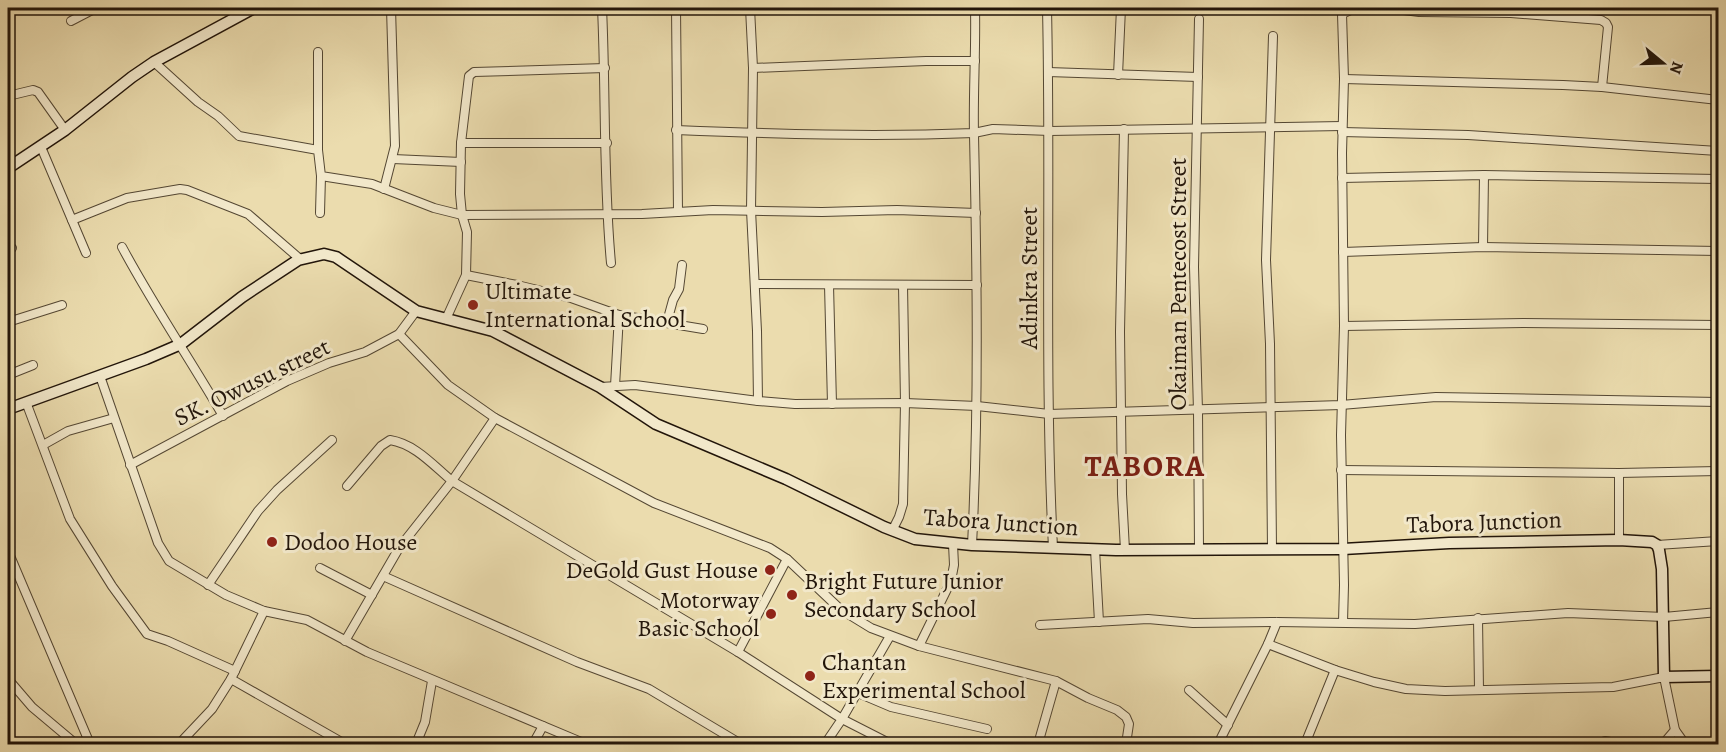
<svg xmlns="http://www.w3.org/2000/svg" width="1726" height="752" viewBox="0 0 1726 752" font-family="Alegreya,serif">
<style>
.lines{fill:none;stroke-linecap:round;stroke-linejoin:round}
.street-casing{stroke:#544733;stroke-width:10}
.secondary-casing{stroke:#22150a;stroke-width:13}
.street{stroke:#f2e8ca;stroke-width:8}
.secondary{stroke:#f2e8ca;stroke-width:10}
.poi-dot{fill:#8f2418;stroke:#f2e8ca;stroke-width:2}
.labels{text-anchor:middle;stroke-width:6;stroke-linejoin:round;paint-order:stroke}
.street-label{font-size:24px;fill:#22150a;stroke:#f2e8ca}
.poi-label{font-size:24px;fill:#22150a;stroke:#f2e8ca;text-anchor:start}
.district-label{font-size:30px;font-weight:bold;letter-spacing:1.5px;fill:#7a1f14;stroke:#f2e8ca}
</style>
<rect width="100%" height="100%" fill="#ebdcae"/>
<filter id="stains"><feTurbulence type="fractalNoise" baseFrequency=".00333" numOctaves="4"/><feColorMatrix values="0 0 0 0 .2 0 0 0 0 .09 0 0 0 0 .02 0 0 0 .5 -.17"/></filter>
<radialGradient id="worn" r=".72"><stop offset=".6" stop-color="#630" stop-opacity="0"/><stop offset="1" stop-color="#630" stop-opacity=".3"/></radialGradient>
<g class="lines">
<defs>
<g id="street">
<path d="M602,8C606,93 603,178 611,263"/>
<path d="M676,8L678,212"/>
<path d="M750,8L753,68L751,210L757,331L758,401"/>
<path d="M1047,8C1051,188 1044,368 1053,548"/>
<path d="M71,21L96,8"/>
<path d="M318,52V150"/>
<path d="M154,62L198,102L218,116L239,136L318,150L321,176L372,184L434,208L462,215L642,214L713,210L822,212L897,210L976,213"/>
<path d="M753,68L926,61H975"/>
<path d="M1048,72L1198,77"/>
<path d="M1118,75L1121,8"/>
<path d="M1344,79L1563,85L1602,87L1718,100"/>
<path d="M8,96L33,90L38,92L65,130"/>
<path d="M1124,129L1120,332L1122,494L1125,550"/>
<path d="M676,130C776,134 874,137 974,133L993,129L1050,131L1342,126"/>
<path d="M1342,132L1468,135L1718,151"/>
<path d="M461,143H607"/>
<path d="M41,147L86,253"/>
<path d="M393,159L461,162"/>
<path d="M1342,178L1484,175L1718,179"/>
<path d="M384,189L395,146L391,8"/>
<path d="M320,213L321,176"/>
<path d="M72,220L127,198L180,189L187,190L248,214L300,259"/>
<path d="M122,247C153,305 190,359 223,416"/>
<path d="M1483,247L1484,175"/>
<path d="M8,250L12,248"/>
<path d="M1343,252L1483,247L1718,251"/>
<path d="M466,275L517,285L571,298L619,315L703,329"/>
<path d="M756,284L977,285"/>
<path d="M829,285L832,404"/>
<path d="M446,319L466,275L467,232L462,215L460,194L461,143L469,76L474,72L605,68"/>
<path d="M8,322L62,305"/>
<path d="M667,322L673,300L679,289L682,265"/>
<path d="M1344,326L1523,323L1718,325"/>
<path d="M8,375L33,365"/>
<path d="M100,376L158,543L169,561L226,595L264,611L307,620L367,652L586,744"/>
<path d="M615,386L619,315"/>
<path d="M600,387L635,385L758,401L795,404L905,403L977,406L1049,414L1341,405L1436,397L1718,402"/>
<path d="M26,402L70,519L112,586L147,634L168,641L235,671"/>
<path d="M495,418L654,503L770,548L787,559L840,609L871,628L919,646L1056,681L1088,698L1117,710L1126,717L1129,724L1126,744"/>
<path d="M43,445L68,431L114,418"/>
<path d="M130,465L287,381L329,363L365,352L399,334L416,311"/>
<path d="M1341,470L1619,473L1718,471"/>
<path d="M347,486L381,446L390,440C415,444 433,465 452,481L738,652L842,719L825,744"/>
<path d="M892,531L899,517L903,504L905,403L903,285"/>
<path d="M1619,540V473"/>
<path d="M972,545C979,408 977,272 974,135C973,93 976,50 975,8"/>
<path d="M1657,545L1718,541"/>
<path d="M1199,548L1198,411L1194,267L1199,19"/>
<path d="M1095,549L1099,622"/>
<path d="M1272,549L1270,344L1266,260L1273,36"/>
<path d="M8,551L90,744"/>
<path d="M320,568L372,595"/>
<path d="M383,576L577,662L649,689L741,744"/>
<path d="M208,585L258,511L277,490L332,440"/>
<path d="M1478,618L1479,690"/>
<path d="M1343,622L1344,585L1341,435L1344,326L1342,153L1344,79L1342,14L1353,9L1404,10L1419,12L1511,13L1601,20L1606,23L1608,27L1602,87"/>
<path d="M1040,625L1148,619L1193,623L1277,622L1415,624L1568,613L1664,617L1718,612"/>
<path d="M890,636L842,719L891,744"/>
<path d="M345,641L399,548L452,481L495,418L448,385L399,334"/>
<path d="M1268,644L1335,670L1374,682L1406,689L1445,691L1613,687L1664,677L1675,730L1685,744"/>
<path d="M919,646L951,581L954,565L953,544"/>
<path d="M738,652L787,559"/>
<path d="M8,679L32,707L76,744"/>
<path d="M231,679L345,744"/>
<path d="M1189,690L1228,725"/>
<path d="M858,693L891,707L987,729"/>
<path d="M1605,741L1621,744"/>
<path d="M179,744L212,709L231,679L264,611"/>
<path d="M416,744L425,722L432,681"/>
<path d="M533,744L543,726"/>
<path d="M1038,744L1056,681"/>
<path d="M1218,744L1268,644L1277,622"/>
<path d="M1305,744L1335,670"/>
<path d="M1663,744L1675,730"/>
</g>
<g id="secondary">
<path d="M8,168L65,130L132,77L154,62L254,8"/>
<path d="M8,409L146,359L181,344L242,297L298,260L324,254L336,257L416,311L493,331L600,387L656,424L786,479L884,527L915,539L972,545L1116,550L1343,549L1449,543L1619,540L1652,542L1657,545L1659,550L1662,569L1664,677L1718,676"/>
</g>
</defs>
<use href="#street" class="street-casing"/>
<use href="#secondary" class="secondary-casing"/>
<use href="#street" class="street"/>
<use href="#secondary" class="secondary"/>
</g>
<g class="poi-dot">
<circle cx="473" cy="305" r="6"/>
<circle cx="272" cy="542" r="6"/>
<circle cx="770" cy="570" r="6"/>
<circle cx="792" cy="595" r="6"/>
<circle cx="771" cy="614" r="6"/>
<circle cx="810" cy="676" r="6"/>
</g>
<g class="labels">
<g class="street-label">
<text transform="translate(1029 278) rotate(-90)" y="8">Adinkra Street</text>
<text transform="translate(1178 284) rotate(-90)" y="8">Okaiman Pentecost Street</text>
<text transform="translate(252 382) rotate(-26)" y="8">SK. Owusu street</text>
<text transform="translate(1001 522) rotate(4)" y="8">Tabora Junction</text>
<text transform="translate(1484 522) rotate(-2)" y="8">Tabora Junction</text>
</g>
<g class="poi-label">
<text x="485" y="299">Ultimate<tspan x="485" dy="28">International School</tspan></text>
<text x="284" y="550">Dodoo House</text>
<text x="758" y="578" text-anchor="end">DeGold Gust House</text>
<text x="804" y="589">Bright Future Junior<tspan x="804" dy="28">Secondary School</tspan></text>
<text x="759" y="608" text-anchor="end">Motorway<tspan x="759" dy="28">Basic School</tspan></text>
<text x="822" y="670">Chantan<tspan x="822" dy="28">Experimental School</tspan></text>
</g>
<g class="district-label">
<text x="1145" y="476">TABORA</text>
</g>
</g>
<rect width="1726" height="752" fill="none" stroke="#ebdcae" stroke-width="30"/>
<rect x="9" y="9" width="1708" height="734" fill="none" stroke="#22150a" stroke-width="3"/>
<rect x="15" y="15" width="1696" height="722" fill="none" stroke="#22150a" stroke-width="1.5"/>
<g transform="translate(1663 63) rotate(109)" stroke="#f2e8ca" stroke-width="4.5" paint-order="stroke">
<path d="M0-4.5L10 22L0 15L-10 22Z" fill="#22150a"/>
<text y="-9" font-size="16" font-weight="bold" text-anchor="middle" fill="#22150a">N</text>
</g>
<rect width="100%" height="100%" filter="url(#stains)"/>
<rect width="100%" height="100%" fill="url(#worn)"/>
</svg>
